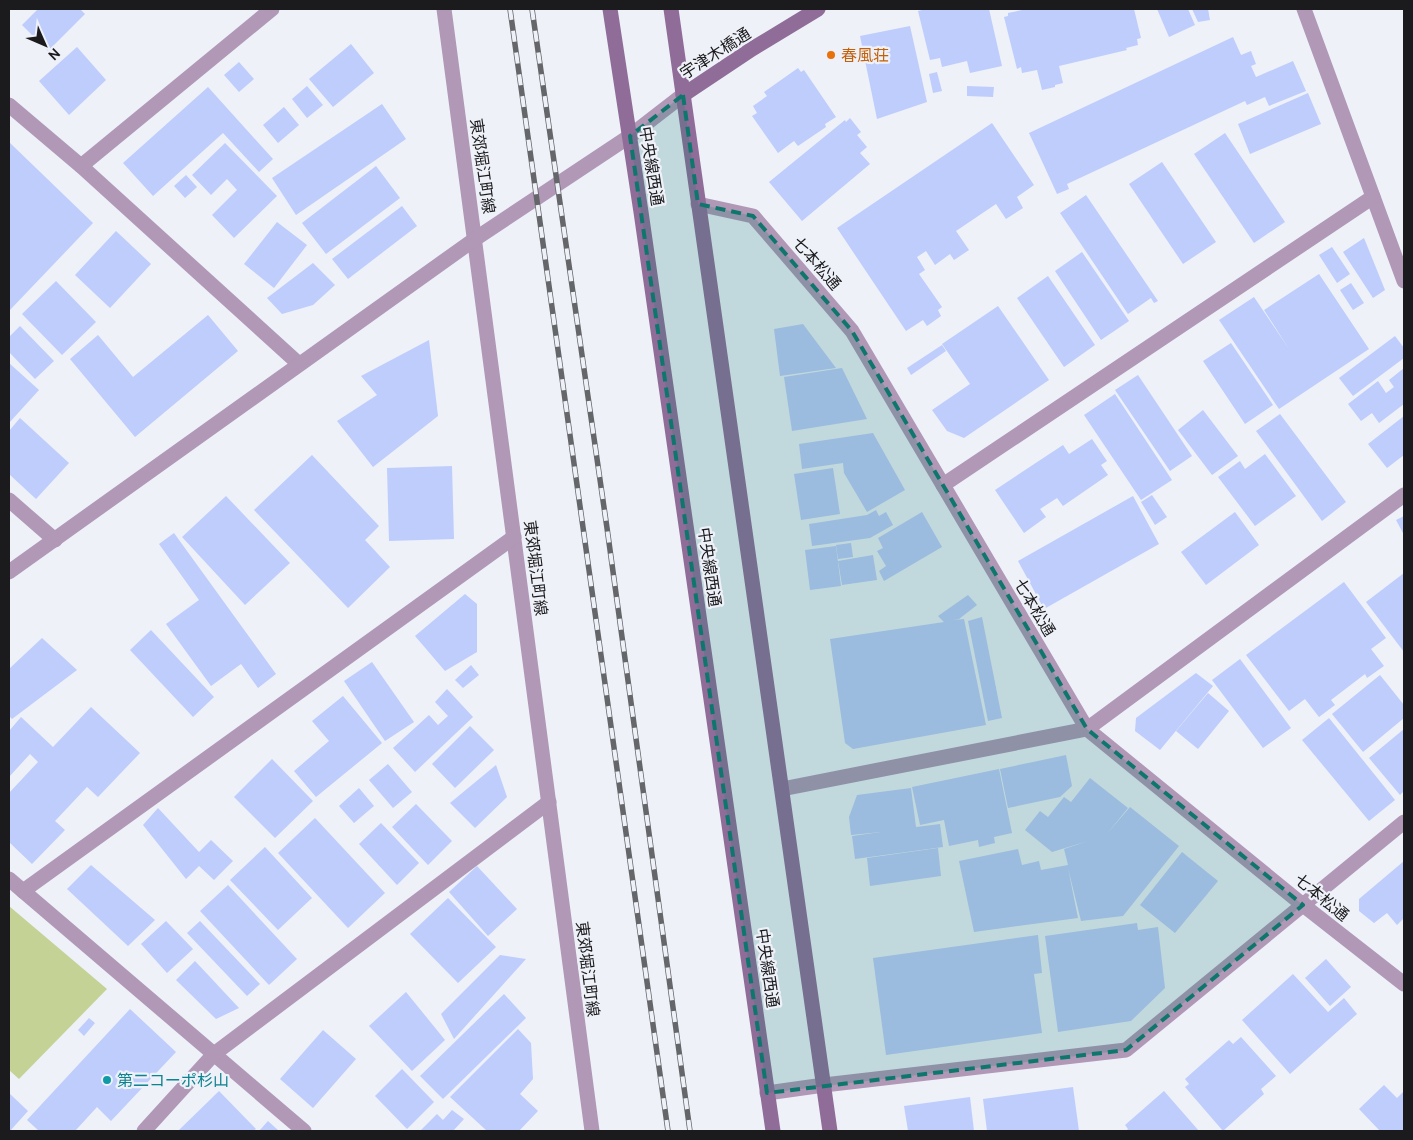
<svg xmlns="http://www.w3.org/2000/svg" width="1413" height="1140" viewBox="0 0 1413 1140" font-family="Cabin,'Noto Sans JP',sans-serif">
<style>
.green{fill:#c5d295}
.building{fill:#becdfc}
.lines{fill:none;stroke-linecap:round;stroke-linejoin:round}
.street{stroke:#b098b6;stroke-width:15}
.secondary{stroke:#906d99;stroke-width:15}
.rail-casing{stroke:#64666a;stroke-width:5.5}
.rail{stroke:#eef1f8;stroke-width:4;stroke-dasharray:11;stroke-linecap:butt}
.marked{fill:#0f766e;fill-opacity:0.2;stroke:#0f766e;stroke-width:4;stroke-dasharray:10 6;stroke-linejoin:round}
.food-dot{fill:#e8710a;stroke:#eef1f8;stroke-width:2}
.culture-dot{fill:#0f9aa8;stroke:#eef1f8;stroke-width:2}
.labels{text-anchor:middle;stroke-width:4.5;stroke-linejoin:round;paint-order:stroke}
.street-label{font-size:16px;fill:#1b1b1e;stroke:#eef1f8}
.food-label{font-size:16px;fill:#c56008;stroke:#eef1f8;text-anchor:start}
.culture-label{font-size:16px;fill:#0d838f;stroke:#eef1f8;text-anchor:start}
</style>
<rect width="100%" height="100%" fill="#eef1f8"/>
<path class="green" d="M9,906L107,989L19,1079L9,1070Z"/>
<g class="building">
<path d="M38,9H80L85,14L48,51L22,25Z"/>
<path d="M926,9H989L1002,66L970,73L967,61L942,67L940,58L930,60L918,11Z"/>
<path d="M1027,9H1134L1141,38L1137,39L1138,45L1126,48L1127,50L1059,66L1063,83L1055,85V87L1042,90L1037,70L1022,73L1021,67L1017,69L1004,17L1008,16V13Z"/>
<path d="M1157,9H1188L1195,25L1169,37Z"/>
<path d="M1192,9H1208L1210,20L1198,22Z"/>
<path d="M910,26L927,102L877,119L860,36Z"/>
<path d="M1233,37L1241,55L1251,51L1256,64L1251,66L1256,77L1293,61L1306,91L1269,106L1265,97L1247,105L1245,101L1067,184L1069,189L1057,194L1029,133Z"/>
<path d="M351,44L374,73L333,107L309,79Z"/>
<path d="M77,47L106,80L69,115L39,81Z"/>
<path d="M239,62L254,79L239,92L224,75Z"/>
<path d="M798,68L801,72L804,70L836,117L825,124L826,127L798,146L794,141L778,153L752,116L757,113L753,106L767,96L764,92Z"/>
<path d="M937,72L942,91L933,93L929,74Z"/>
<path d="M307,86L323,105L307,118L292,99Z"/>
<path d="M967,86L994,87L993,97L967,96Z"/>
<path d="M208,87L273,159L259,172L223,133L153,196L123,163Z"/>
<path d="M1308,93L1321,124L1250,154L1238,124Z"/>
<path d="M382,104L406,139L296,215L272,178Z"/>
<path d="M284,107L299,125L278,143L263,125Z"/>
<path d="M850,118L861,132L857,135L867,147L860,153L870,164L802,221L769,182L845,120L846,122Z"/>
<path d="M992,123L1034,185L1017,197L1023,208L1006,219L996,204L956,231L969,250L954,260L950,254L935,265L926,251L917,257L925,270L919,274L942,307L938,310L941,316L927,326L923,320L906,331L837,228Z"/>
<path d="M1225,133L1285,222L1254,243L1194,154Z"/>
<path d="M9,142L93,223L9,311Z"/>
<path d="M225,143L277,196L234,238L212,215L237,190L227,179L211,195L192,175Z"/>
<path d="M1162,162L1216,242L1183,264L1129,184Z"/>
<path d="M376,166L400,198L326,254L302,223Z"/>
<path d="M186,175L197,187L185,198L174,186Z"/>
<path d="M1086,195L1158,301L1154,303L1151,298L1128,314L1060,213Z"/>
<path d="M402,206L417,226L348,279L332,259Z"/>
<path d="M277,222L307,245L274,288L244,264Z"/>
<path d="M116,231L151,264L110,308L75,275Z"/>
<path d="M1364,238L1385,290L1373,298L1343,252Z"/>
<path d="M1332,247L1350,274L1337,283L1319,255Z"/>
<path d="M1082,252L1129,321L1101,340L1055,271Z"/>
<path d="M313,263L335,285L313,305L282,314L267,298Z"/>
<path d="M1319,274L1369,349L1279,409L1219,320L1254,297L1289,349L1264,310Z"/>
<path d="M1048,276L1095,345L1064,367L1017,298Z"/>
<path d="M56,281L96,322L62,355L22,314Z"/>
<path d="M1351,283L1364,303L1353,310L1340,290Z"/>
<path d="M998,306L1049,380L964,438L947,431L932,410L970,384L942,344Z"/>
<path d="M208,315L238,351L135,437L70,359L98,335L133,377Z"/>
<path d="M803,324L836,368L780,376L774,329Z"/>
<path d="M20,326L54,361L35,379L9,352V337Z"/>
<path d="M1395,336L1404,348V358L1353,396L1339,378Z"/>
<path d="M429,340L438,416L373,467L337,421L377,395L361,376Z"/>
<path d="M1231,343L1273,405L1245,424L1203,361Z"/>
<path d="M942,345L946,351L911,375L907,368Z"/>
<path d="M9,363L39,390L9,423Z"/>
<path d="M842,368L867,419L792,431L784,377Z"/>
<path d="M1404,368V404L1379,423L1372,413L1361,421L1348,404L1378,381L1386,393L1394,387L1389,380Z"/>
<path d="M1138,375L1192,456L1170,471L1115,390Z"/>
<path d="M1115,394L1172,480L1141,500L1084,415Z"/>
<path d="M1203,410L1238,456L1212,475L1178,430Z"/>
<path d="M1280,414L1346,502L1322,521L1256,431Z"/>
<path d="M1404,416V455L1387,468L1368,444Z"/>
<path d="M20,418L69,463L36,499L9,474V431Z"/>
<path d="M873,433L905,490L867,512L844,473L843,463L802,469L799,444Z"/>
<path d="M1092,439L1107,461L1101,465L1108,475L1063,506L1057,498L1040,509L1046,517L1024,533L995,490L1063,445L1069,454Z"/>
<path d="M1265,454L1296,496L1255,526L1218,477L1240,461L1245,469Z"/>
<path d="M312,455L379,526L365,540L390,567L348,608L254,510Z"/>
<path d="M452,466L454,539L389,541L387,468Z"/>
<path d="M833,468L840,514L801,520L794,474Z"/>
<path d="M1152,495L1167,517L1155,525L1141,502Z"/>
<path d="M226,496L290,563L245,605L182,537Z"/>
<path d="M1133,496L1159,544L1044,609L1018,561Z"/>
<path d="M876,510L879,516L886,512L893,525L870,538L812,546L809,524L867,515Z"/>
<path d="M922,512L942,547L884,581L879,571L886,566L877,551L883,548L878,538Z"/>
<path d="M1235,512L1259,545L1206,585L1181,552Z"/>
<path d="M1404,516V535L1396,520Z"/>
<path d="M174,533L276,674L258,688L241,664L211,686L166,624L199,600L159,544Z"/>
<path d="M851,543L853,557L838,559L836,545Z"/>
<path d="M836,546L841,586L810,590L805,550Z"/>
<path d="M873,555L877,580L842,585L838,561Z"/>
<path d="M1404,573V652L1366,602Z"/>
<path d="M1344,582L1386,638L1371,649L1384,666L1367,678L1365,674L1331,700L1335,705L1319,717L1305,699L1289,711L1246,655Z"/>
<path d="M465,594L477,604V652L445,671L415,636Z"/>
<path d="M968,595L977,605L959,619L953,620L964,619L986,725L853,749L845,743L830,639L944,622L938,616Z"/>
<path d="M982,617L1002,718L988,721L968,621Z"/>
<path d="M151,630L214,697L193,717L130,650Z"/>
<path d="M42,638L77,670L12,719L9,716V669Z"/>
<path d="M1240,659L1291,728L1263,748L1212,680Z"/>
<path d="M372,662L414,722L385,741L344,681Z"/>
<path d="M471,665L479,675L463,688L455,680Z"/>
<path d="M1196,673L1213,686L1160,750L1135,731L1136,718Z"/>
<path d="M1380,675L1404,705V718L1363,752L1332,714Z"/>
<path d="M447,689L473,717L415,772L393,748L429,715L438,725L448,716L435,702Z"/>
<path d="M1208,693L1229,711L1198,749L1176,731Z"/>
<path d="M343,696L382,743L316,797L294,771L329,741L312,721Z"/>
<path d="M91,707L140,753L98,797L87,787L55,821L65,830L32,864L9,842V793L38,762L30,754L9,777V731L21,717L53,747Z"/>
<path d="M1329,718L1395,800L1369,821L1302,740Z"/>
<path d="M470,726L494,750L455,788L432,764Z"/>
<path d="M1404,729V791L1400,795L1369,758Z"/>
<path d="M1066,755L1072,786L1060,797L1008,808L1000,769Z"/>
<path d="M272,759L313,801L275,838L234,797Z"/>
<path d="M388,764L412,792L393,808L369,780Z"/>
<path d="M496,765L507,797L475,828L450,803Z"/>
<path d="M999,769L1012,833L994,837L995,843L979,847L978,840L949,846L944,820L920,825L912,787Z"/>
<path d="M1090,778L1128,808L1106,835L1130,807L1179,846L1123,916L1081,921L1068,868L1078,918L974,932L959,861L1018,849L1022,865L1039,861L1041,870L1068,865L1064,849L1088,841L1052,852L1025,830L1040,811L1048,817L1064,797L1071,802Z"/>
<path d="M359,788L374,806L354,823L339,806Z"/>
<path d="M911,788L916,827L940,824L943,847L855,859L852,836L881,832L851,835L849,817L857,795Z"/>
<path d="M416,804L452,841L428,865L392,827Z"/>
<path d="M158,808L199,852L211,840L233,861L214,880L199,866L186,879L143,825Z"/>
<path d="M315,818L385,893L348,928L278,853Z"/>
<path d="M381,823L419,863L397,885L359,844Z"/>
<path d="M265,847L312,898L278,930L230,880Z"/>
<path d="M938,848L941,876L870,886L867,858Z"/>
<path d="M1182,852L1218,881L1175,933L1140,905Z"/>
<path d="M1404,861V918L1397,925L1387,913L1374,923L1359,911V899Z"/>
<path d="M91,865L155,920L128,946L67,889Z"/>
<path d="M477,866L517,909L488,936L449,892Z"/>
<path d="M228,885L297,959L269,985L200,911Z"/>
<path d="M448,898L496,947L458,983L410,934Z"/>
<path d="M166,921L193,949L167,973L141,944Z"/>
<path d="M200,921L260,984L247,996L187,933Z"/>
<path d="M1137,923L1138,930L1158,927L1165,988L1131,1021L1058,1032L1045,936Z"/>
<path d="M1038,935L1042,973L1034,974L1042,1033L886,1055L873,958Z"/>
<path d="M500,955L526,959L454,1039L441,1014Z"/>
<path d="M1326,959L1351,987L1330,1006L1305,978Z"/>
<path d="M195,961L239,1008L216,1019L176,980Z"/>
<path d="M1293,974L1328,1012L1344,998L1357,1014L1290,1074L1242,1020Z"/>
<path d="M406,992L445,1040L412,1071L369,1026Z"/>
<path d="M504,994L526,1018L443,1099L420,1076Z"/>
<path d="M130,1009L176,1052L111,1121L97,1107L75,1131H39L27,1120Z"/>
<path d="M89,1018L95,1023L84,1036L78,1030Z"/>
<path d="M518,1029L531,1043L533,1079L520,1094L538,1111L519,1131H487L450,1097Z"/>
<path d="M323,1030L356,1059L313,1108L280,1079Z"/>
<path d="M1241,1037L1276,1076L1261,1089L1264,1094L1223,1131L1185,1087L1189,1084L1185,1079L1229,1040L1233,1044Z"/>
<path d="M402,1069L434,1102L407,1129L375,1096Z"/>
<path d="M1384,1085L1397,1098L1404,1091V1131H1380L1359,1109Z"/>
<path d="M1073,1087L1079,1131H987L983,1099Z"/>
<path d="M219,1091L256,1129L253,1131H178Z"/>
<path d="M1164,1091L1199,1131H1126L1128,1129L1125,1125Z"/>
<path d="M9,1093L28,1111L10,1131H9Z"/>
<path d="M970,1097L974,1131H908L904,1106Z"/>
<path d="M452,1110L464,1119L453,1131H420L437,1114L443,1120Z"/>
<path d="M268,1121L279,1131H259Z"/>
</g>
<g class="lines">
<g class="street">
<path d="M444,9L592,1131"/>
<path d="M1304,9L1404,281"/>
<path d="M9,105L81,166L299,364"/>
<path d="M81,166L272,9"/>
<path d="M698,204L753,216L852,331L1087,729L1303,905L1404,984"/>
<path d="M943,485L1373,197"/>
<path d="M9,500L55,540"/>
<path d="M9,572L475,239L630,136L683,95"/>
<path d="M782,789L1087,729L1404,495"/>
<path d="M9,879L304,1131"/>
<path d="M23,891L514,537"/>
<path d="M767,1093L824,1085L1126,1050L1404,822"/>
<path d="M144,1131L214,1054L549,802"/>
</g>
<g class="secondary">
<path d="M610,9L641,212L773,1131"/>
<path d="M671,9L830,1131"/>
<path d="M683,95L752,49L818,9"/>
</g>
<defs>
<g id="rail">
<path d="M510,9L668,1131"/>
<path d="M532,9L607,528L690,1131"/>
</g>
</defs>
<use href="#rail" class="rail-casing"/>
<use href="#rail" class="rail"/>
</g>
<path class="marked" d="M683,95L698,204L753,216L852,331L1087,729L1303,905L1126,1050L767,1093L630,136Z"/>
<circle class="food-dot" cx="831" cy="55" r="5"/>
<circle class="culture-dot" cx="107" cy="1080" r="5"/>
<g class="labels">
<g class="street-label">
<text transform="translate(715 53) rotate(-33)" y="6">宇津木橋通</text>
<text transform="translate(483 166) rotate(82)" y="6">東郊堀江町線</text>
<text transform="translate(652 166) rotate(81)" y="6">中央線西通</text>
<text transform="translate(817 263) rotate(49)" y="6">七本松通</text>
<text transform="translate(710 567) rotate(82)" y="6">中央線西通</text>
<text transform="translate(536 568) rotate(83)" y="6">東郊堀江町線</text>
<text transform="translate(1035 607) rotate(59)" y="6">七本松通</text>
<text transform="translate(1322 897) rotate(39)" y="6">七本松通</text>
<text transform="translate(768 968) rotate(82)" y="6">中央線西通</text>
<text transform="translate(588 969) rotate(83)" y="6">東郊堀江町線</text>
</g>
<g class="food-label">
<text x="841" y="61">春風荘</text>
</g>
<g class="culture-label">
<text x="117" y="1086">第二コーポ杉山</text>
</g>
</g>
<rect width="1413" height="1140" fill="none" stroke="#1b1b1e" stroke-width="20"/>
<g transform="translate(45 45) rotate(135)" stroke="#eef1f8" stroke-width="4" paint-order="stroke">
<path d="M0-4L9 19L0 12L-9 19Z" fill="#1b1b1e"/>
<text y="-8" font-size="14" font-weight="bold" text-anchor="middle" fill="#1b1b1e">N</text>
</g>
</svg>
